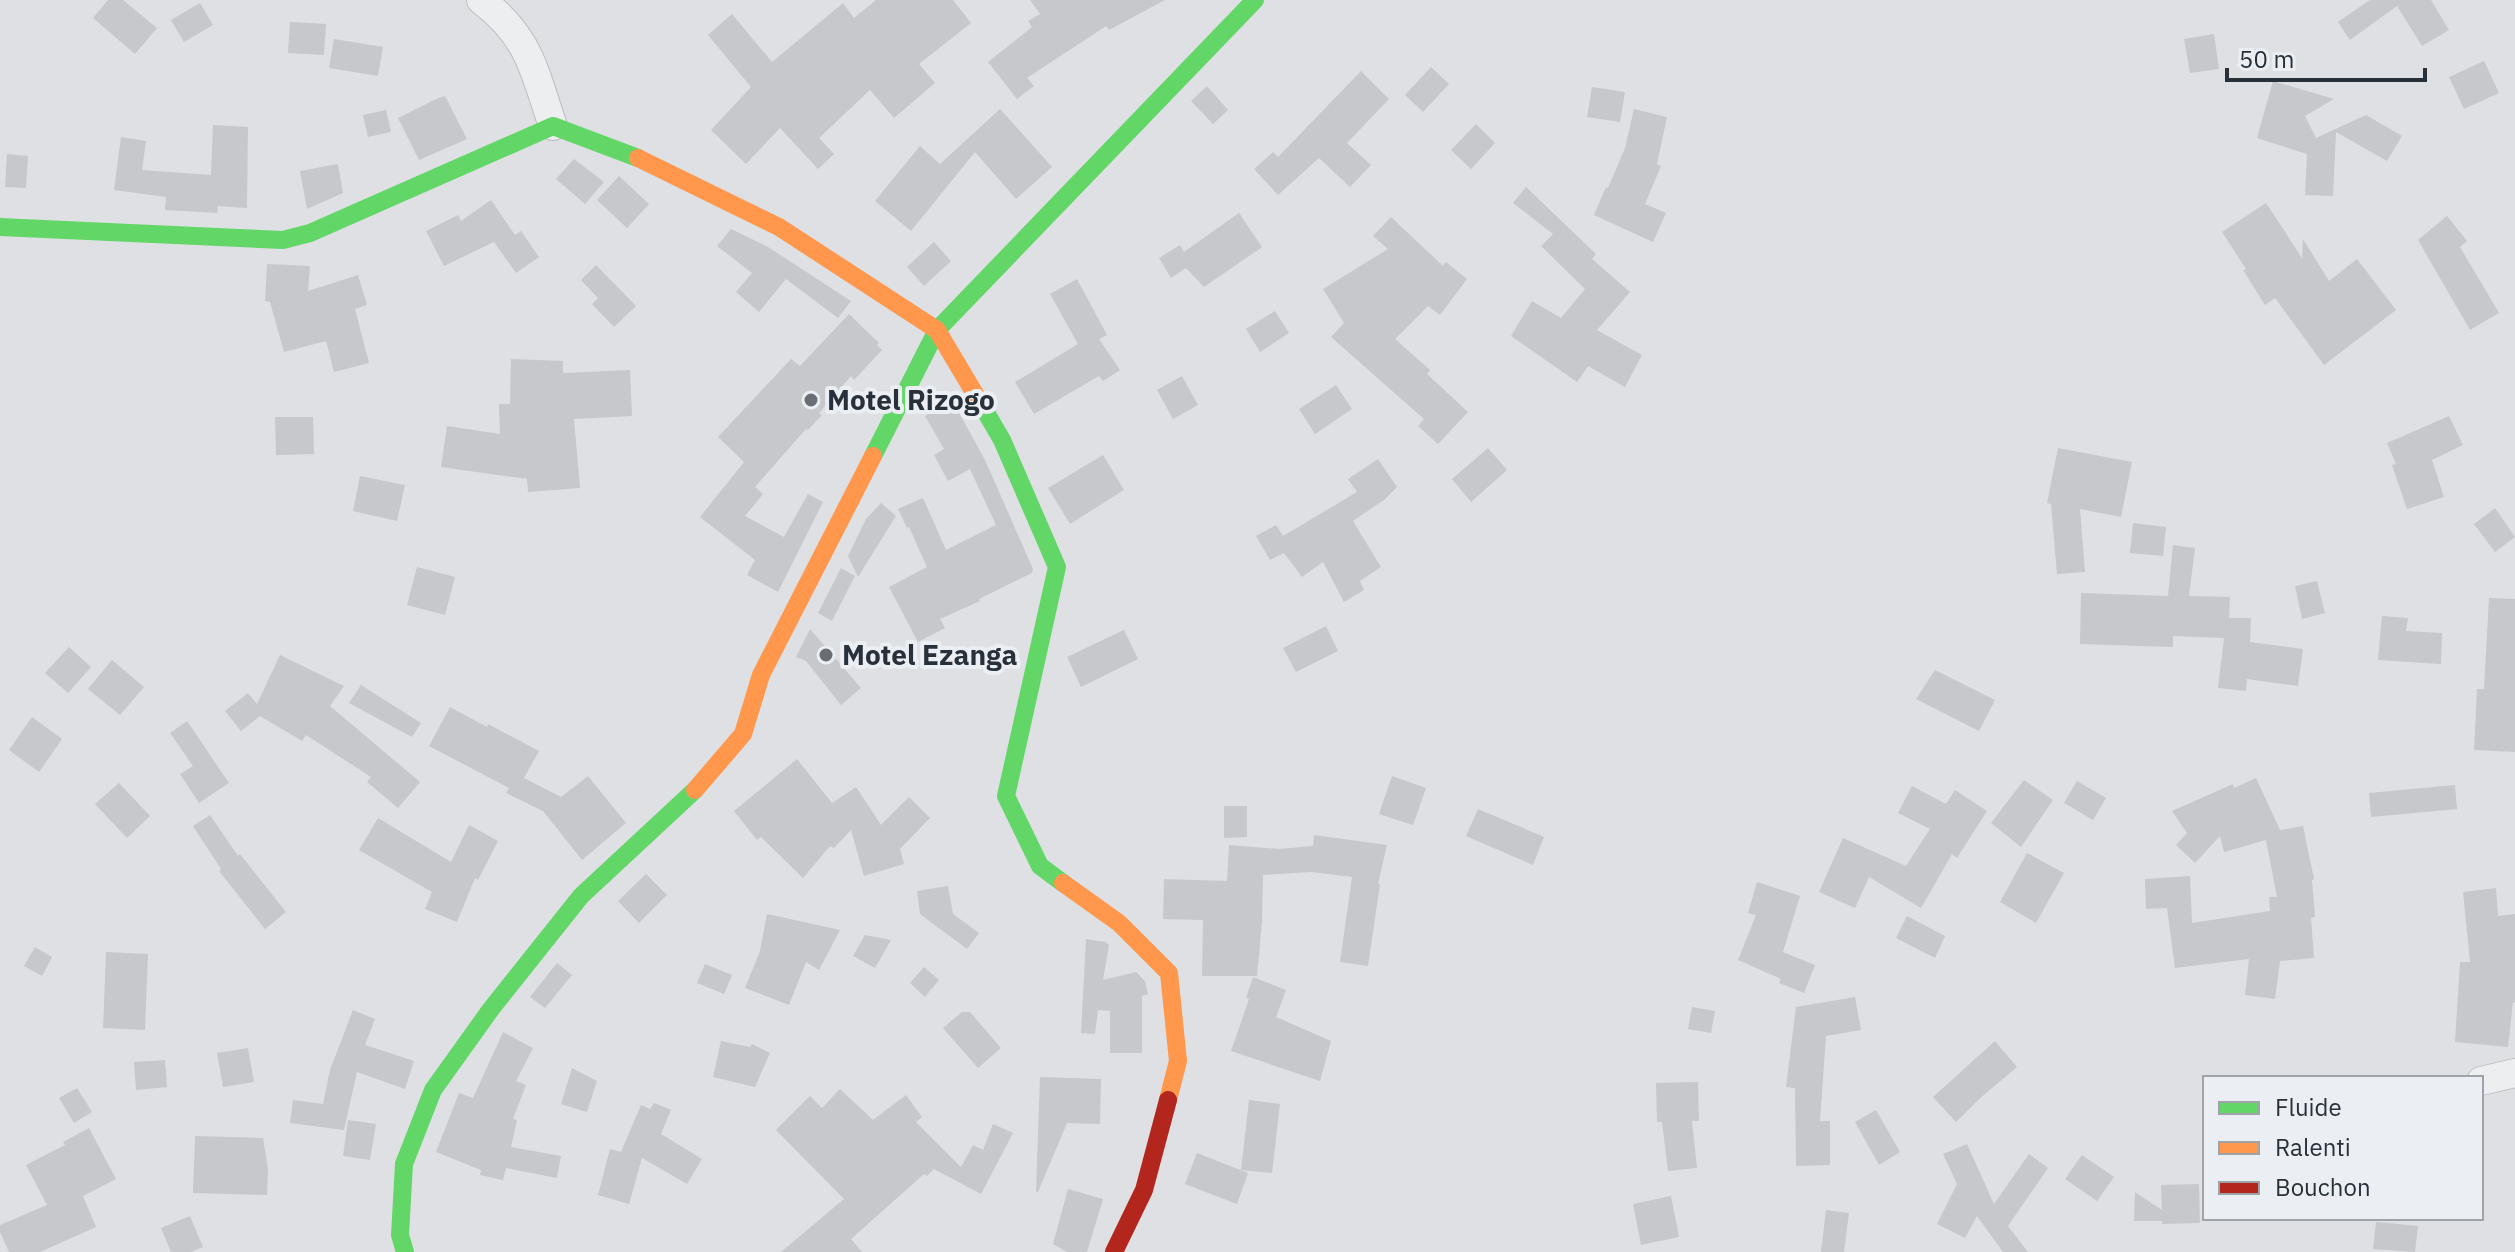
<svg xmlns="http://www.w3.org/2000/svg" width="2515" height="1252" viewBox="0 0 2515 1252" font-family="'IBM Plex Sans',sans-serif">
<style>
.building{fill:#c6c8cb}
.lines{fill:none;stroke-linecap:round;stroke-linejoin:round}
.street-casing{stroke:#bcbec1;stroke-width:30}
.street{stroke:#edeeef;stroke-width:28}
.fast{stroke:#63d668;stroke-width:18}
.slow{stroke:#ff974d;stroke-width:18}
.jam{stroke:#b3261e;stroke-width:18}
.poi-dot{fill:#686e74;stroke:#ebeff3;stroke-width:3}
.labels{text-anchor:middle;stroke-width:8;stroke-linejoin:round;paint-order:stroke}
.poi-label{font-size:28px;font-weight:bold;fill:#283039;stroke:#ebeff3;text-anchor:start}
</style>
<rect width="100%" height="100%" fill="#dee0e3"/>
<g class="building">
<path d="M108,0H123L157,28L135,54L93,18Z"/>
<path d="M876,0H953L971,23L919,64L935,83L894,118L870,90L819,138L834,154L818,169L780,128L746,164L711,130L751,87L708,35L732,14L772,62L843,3L854,18Z"/>
<path d="M1030,0H1165L1109,30L1106,26L1027,78L1034,86L1017,99L988,62L1032,27L1028,21L1040,14Z"/>
<path d="M2370,0H2431L2449,30L2422,46L2397,6L2350,40L2338,22Z"/>
<path d="M200,3L213,25L184,42L171,20Z"/>
<path d="M290,22L326,24L324,55L288,53Z"/>
<path d="M2214,34L2219,69L2190,73L2184,39Z"/>
<path d="M334,39L383,47L378,76L329,68Z"/>
<path d="M2484,61L2499,93L2464,109L2449,77Z"/>
<path d="M1431,67L1449,84L1423,112L1405,95Z"/>
<path d="M1361,71L1389,99L1347,143L1371,165L1350,187L1319,158L1278,195L1254,169L1273,152L1278,157Z"/>
<path d="M2273,81L2334,99L2305,116L2316,138L2366,115L2402,136L2387,161L2336,132L2333,196L2305,195L2307,154L2257,138Z"/>
<path d="M1207,86L1228,110L1213,124L1191,101Z"/>
<path d="M1592,87L1625,92L1620,122L1587,117Z"/>
<path d="M445,96L467,139L419,160L398,118L436,99Z"/>
<path d="M1000,109L1052,167L1016,199L975,152L911,231L875,201L920,146L940,164Z"/>
<path d="M1634,109L1667,117L1657,164L1661,166L1645,204L1666,213L1653,242L1594,215L1606,187L1608,188L1625,148Z"/>
<path d="M386,110L391,132L368,137L363,115Z"/>
<path d="M1476,124L1495,143L1471,169L1451,150Z"/>
<path d="M213,125L248,127L247,208L218,206L217,213L165,210L166,197L114,190L121,137L146,141L142,170L211,175Z"/>
<path d="M7,154L28,156L26,188L5,187Z"/>
<path d="M574,159L604,182L585,204L556,179Z"/>
<path d="M338,164L343,193L307,209L300,171Z"/>
<path d="M619,176L649,204L627,228L597,200Z"/>
<path d="M1526,187L1596,254L1592,259L1630,292L1597,330L1642,355L1625,387L1588,366L1577,382L1511,336L1532,301L1561,318L1585,289L1541,246L1553,234L1513,203Z"/>
<path d="M491,200L515,235L521,231L539,257L516,273L494,242L444,266L426,231L458,215L461,221Z"/>
<path d="M2266,203L2302,258L2303,239L2329,281L2357,259L2396,310L2324,365L2275,298L2265,305L2243,270L2246,269L2222,232Z"/>
<path d="M1239,213L1262,247L1204,287L1186,268L1171,278L1159,258L1180,245L1184,252Z"/>
<path d="M2447,216L2467,241L2460,247L2499,313L2470,330L2418,240Z"/>
<path d="M1391,217L1443,266L1446,262L1467,279L1440,315L1428,306L1395,339L1430,370L1427,374L1468,412L1438,444L1418,426L1424,419L1331,337L1344,323L1323,289L1388,249L1373,236Z"/>
<path d="M731,229L768,247L851,301L838,318L786,279L759,312L736,292L752,273L717,246Z"/>
<path d="M934,242L951,261L924,286L907,267Z"/>
<path d="M267,264L310,266L308,291L358,275L367,305L355,309L369,363L334,372L326,341L284,352L270,302L265,301Z"/>
<path d="M596,265L636,306L614,327L592,304L598,298L581,280Z"/>
<path d="M1077,279L1107,335L1099,339L1120,370L1103,381L1099,376L1034,414L1015,382L1078,344L1050,294Z"/>
<path d="M1275,311L1289,333L1260,352L1246,329Z"/>
<path d="M849,314L879,343L877,345L882,350L854,380L851,376L819,413L822,415L808,430L806,429L755,487L763,494L745,516L784,537L808,494L823,502L778,592L747,575L755,560L700,517L744,462L718,437L791,359L800,366Z"/>
<path d="M511,359L563,361V373L630,370L632,416L574,419L580,488L528,492L527,479L441,467L447,426L500,434L499,404H510Z"/>
<path d="M1182,376L1198,405L1173,419L1157,390Z"/>
<path d="M1336,385L1352,409L1315,434L1299,409Z"/>
<path d="M952,400L985,460L1033,569L1032,573L979,599L980,601L940,619L945,628L918,642L889,587L927,567L909,527L907,528L898,509L923,498L946,550L996,525L970,469L948,481L934,455L944,449L925,416Z"/>
<path d="M2449,416L2463,445L2432,460L2444,497L2407,509L2392,465L2396,464L2387,443Z"/>
<path d="M275,417H313L314,454L276,455Z"/>
<path d="M1488,448L1507,470L1471,502L1452,479Z"/>
<path d="M2058,448L2132,462L2121,517L2080,509L2085,572L2057,574L2051,504L2047,503Z"/>
<path d="M1103,455L1124,490L1070,524L1048,488Z"/>
<path d="M1378,459L1397,487L1384,500L1353,521L1381,567L1360,581L1364,590L1344,602L1323,562L1302,577L1284,553L1270,560L1256,536L1276,525L1283,536L1357,492L1348,479Z"/>
<path d="M360,476L405,485L397,521L353,511Z"/>
<path d="M881,503L896,516L858,577L848,556L866,519Z"/>
<path d="M2495,508L2515,537L2495,552L2474,524Z"/>
<path d="M2133,523L2166,527L2163,556L2130,553Z"/>
<path d="M2173,545L2195,548L2189,596L2230,597L2229,618H2251L2250,642L2303,649L2298,686L2247,679L2246,691L2218,688L2224,638L2173,636V647L2080,644L2081,593L2168,596Z"/>
<path d="M417,567L455,577L445,615L407,605Z"/>
<path d="M841,568L855,576L832,621L818,613Z"/>
<path d="M2317,581L2325,613L2302,619L2295,586Z"/>
<path d="M2489,598L2515,599V752L2474,750L2477,689H2484Z"/>
<path d="M2382,616L2408,618L2406,631L2442,633L2441,664L2378,660Z"/>
<path d="M1326,626L1338,651L1296,672L1283,648Z"/>
<path d="M810,629L861,688L841,705L806,661L796,657Z"/>
<path d="M1124,630L1138,659L1081,687L1067,657Z"/>
<path d="M69,647L91,667L68,693L45,673Z"/>
<path d="M280,655L344,686L330,706L420,782L398,808L367,782L371,777L306,735L302,741L260,716L241,731L225,711L248,693L257,704Z"/>
<path d="M112,660L144,687L120,715L88,689Z"/>
<path d="M1935,670L1995,700L1979,731L1916,699Z"/>
<path d="M361,685L421,723L412,737L349,703Z"/>
<path d="M450,707L487,727L488,724L539,751L524,778L561,797L588,776L626,823L582,860L543,811L506,793L509,788L429,746Z"/>
<path d="M32,717L62,739L39,772L9,750Z"/>
<path d="M187,721L229,783L199,803L180,774L193,766L170,733Z"/>
<path d="M797,759L832,803L856,787L881,825L909,797L930,818L900,849L904,864L864,876L851,830L834,848L830,846L803,878L761,837L757,840L734,811Z"/>
<path d="M1392,776L1426,788L1413,825L1379,814Z"/>
<path d="M2256,778L2280,830L2303,826L2314,879L2312,880L2315,917L2311,918L2314,958L2280,961L2275,999L2245,995L2249,959L2175,968L2167,908L2146,909L2145,879L2190,876L2192,923L2270,911L2269,897H2277L2266,840L2224,852L2220,836L2195,863L2176,845L2187,833L2172,811L2233,784L2234,788Z"/>
<path d="M2024,780L2053,800L2021,847L1991,823Z"/>
<path d="M2077,781L2106,798L2093,820L2064,803Z"/>
<path d="M119,783L150,816L127,838L95,804Z"/>
<path d="M2455,785L2457,809L2371,817L2369,793Z"/>
<path d="M1912,786L1946,804L1955,790L1987,811L1957,858L1952,854L1921,908L1869,877L1855,908L1819,892L1843,838L1906,866L1930,829L1898,813Z"/>
<path d="M1224,806H1247V837L1224,838Z"/>
<path d="M1478,809L1544,837L1533,865L1466,836Z"/>
<path d="M210,815L238,856L240,854L286,912L265,929L219,871L221,869L193,826Z"/>
<path d="M378,818L451,862L469,825L498,841L478,880L475,878L457,922L425,909L432,892L359,850Z"/>
<path d="M1314,835L1387,845L1378,884H1380L1368,966L1340,962L1352,877L1312,872L1263,875L1262,922L1257,976H1202L1203,920L1163,919L1164,879L1227,881L1229,845L1279,849L1313,846Z"/>
<path d="M2027,853L2064,873L2036,923L2000,902Z"/>
<path d="M646,874L667,895L639,923L618,901Z"/>
<path d="M1757,882L1800,896L1783,952L1815,965L1804,993L1779,983L1781,979L1738,960L1756,915L1748,913Z"/>
<path d="M948,886L953,914L979,933L967,949L920,914L917,891Z"/>
<path d="M2496,888L2498,916L2515,914V1003L2513,1002L2508,1047L2455,1042L2460,962H2470L2463,892Z"/>
<path d="M767,914L840,930L819,970L806,962L789,1005L745,988L760,951Z"/>
<path d="M1907,916L1945,936L1935,958L1896,938Z"/>
<path d="M865,935L891,940L875,968L853,956Z"/>
<path d="M1086,939L1105,942L1109,945L1103,980L1136,972L1145,981L1148,994L1142,996V1053H1110V1011L1098,1010L1095,1034L1081,1033Z"/>
<path d="M35,947L52,957L42,976L24,966Z"/>
<path d="M106,952L148,954L145,1030L103,1028Z"/>
<path d="M557,963L572,975L545,1008L530,997Z"/>
<path d="M705,964L732,975L724,994L697,983Z"/>
<path d="M924,967L939,980L925,997L910,983Z"/>
<path d="M1253,977L1286,990L1276,1017L1331,1041L1320,1081L1231,1051L1249,999L1246,998Z"/>
<path d="M1855,997L1861,1030L1826,1036L1820,1121H1830V1165L1796,1166L1795,1088L1786,1087L1796,1007Z"/>
<path d="M1692,1007L1715,1011L1711,1033L1688,1029Z"/>
<path d="M353,1010L375,1019L365,1045L414,1061L405,1089L357,1072L344,1130L290,1123L293,1100L323,1104L330,1070Z"/>
<path d="M962,1012H970L1001,1048L978,1068L943,1028Z"/>
<path d="M503,1032L533,1048L516,1081L526,1085L513,1119L517,1120L511,1147L561,1156L557,1178L506,1168L503,1180L480,1175L481,1170L436,1152L459,1093L473,1098Z"/>
<path d="M721,1041L750,1047L752,1044L770,1053L755,1087L713,1077Z"/>
<path d="M1995,1041L2017,1067L1979,1099L1956,1122L1933,1097Z"/>
<path d="M248,1048L254,1082L223,1087L217,1053Z"/>
<path d="M165,1060L167,1087L136,1090L134,1062Z"/>
<path d="M572,1068L597,1081L587,1112L561,1104Z"/>
<path d="M1040,1077L1101,1079L1100,1124L1067,1123L1038,1192L1036,1191Z"/>
<path d="M1698,1082L1699,1121H1692L1697,1168L1668,1171L1662,1122H1657L1656,1083Z"/>
<path d="M77,1088L92,1112L74,1123L59,1098Z"/>
<path d="M840,1089L873,1120L906,1095L922,1117L916,1122L961,1167L973,1145L983,1150L993,1124L1013,1133L981,1194L934,1169L927,1176L924,1174L851,1239L862,1252H781L844,1199L776,1130L810,1096L822,1108Z"/>
<path d="M1249,1100L1280,1104L1272,1173L1241,1170Z"/>
<path d="M654,1103L671,1110L661,1134L702,1159L687,1184L642,1158L629,1204L598,1195L610,1149L621,1152L641,1105L650,1109Z"/>
<path d="M1876,1110L1900,1152L1879,1165L1855,1122Z"/>
<path d="M348,1120L376,1124L370,1160L343,1156Z"/>
<path d="M89,1128L116,1179L83,1196L96,1227L40,1252H9L0,1232V1225L47,1205L26,1165L65,1145L63,1142Z"/>
<path d="M195,1136L263,1138L268,1169L267,1195L193,1193Z"/>
<path d="M1967,1144L1994,1204L2029,1154L2048,1168L2008,1226L2028,1252H2003L1977,1216L1965,1238L1937,1224L1957,1184L1943,1154Z"/>
<path d="M1197,1153L1248,1173L1237,1204L1185,1184Z"/>
<path d="M2082,1155L2114,1177L2097,1201L2065,1179Z"/>
<path d="M2199,1184L2200,1223L2162,1224V1221H2134L2135,1192L2162,1210L2161,1185Z"/>
<path d="M1068,1189L1103,1199L1087,1252H1067L1053,1244Z"/>
<path d="M1671,1196L1679,1237L1641,1245L1633,1204Z"/>
<path d="M1826,1210L1849,1213L1844,1252H1821Z"/>
<path d="M190,1216L203,1247L191,1252H171L161,1228Z"/>
<path d="M2376,1222L2418,1226L2415,1252L2373,1249Z"/>
</g>
<g class="lines">
<defs>
<g id="street">
<path d="M481,0C530,37 534,71 553,126"/>
<path d="M2481,1081L2515,1073"/>
</g>
</defs>
<use href="#street" class="street-casing"/>
<use href="#street" class="street"/>
<g class="fast">
<path d="M0,227L283,240L310,233L553,126L638,158"/>
<path d="M981,404L1002,440L1057,567L1006,796L1040,866L1063,883"/>
<path d="M873,456L937,330L1255,0"/>
<path d="M405,1252L400,1235L404,1164L433,1090L491,1009L581,896L695,790"/>
</g>
<g class="slow">
<path d="M638,158L779,227L937,330L981,404"/>
<path d="M695,790L743,734L761,675L873,456"/>
<path d="M1063,883L1119,923L1169,973L1178,1061L1168,1100"/>
</g>
<path class="jam" d="M1114,1252L1144,1190L1168,1100"/>
</g>
<g class="poi-dot">
<circle cx="811" cy="400" r="8"/>
<circle cx="826" cy="655" r="8"/>
</g>
<g class="labels">
<g class="poi-label">
<text x="827" y="410">Motel Rizogo</text>
<text x="842" y="665">Motel Ezanga</text>
</g>
</g>
<rect x="2203" y="1076" width="280" height="144" fill="#ebeff3" stroke="#9da3a9" stroke-width="2"/>
<rect x="2219" y="1102" width="40" height="12" fill="#63d668" stroke="#9da3a9" stroke-width="2"/>
<text x="2275" y="1116" font-size="24" fill="#283039">Fluide</text>
<rect x="2219" y="1142" width="40" height="12" fill="#ff974d" stroke="#9da3a9" stroke-width="2"/>
<text x="2275" y="1156" font-size="24" fill="#283039">Ralenti</text>
<rect x="2219" y="1182" width="40" height="12" fill="#b3261e" stroke="#9da3a9" stroke-width="2"/>
<text x="2275" y="1196" font-size="24" fill="#283039">Bouchon</text>
<path d="M2227 68v12h198v-12" fill="none" stroke="#283039" stroke-width="4"/>
<text x="2239" y="68" font-size="24" fill="#283039" stroke="#ebeff3" stroke-width="6" paint-order="stroke">50 m</text>
</svg>
